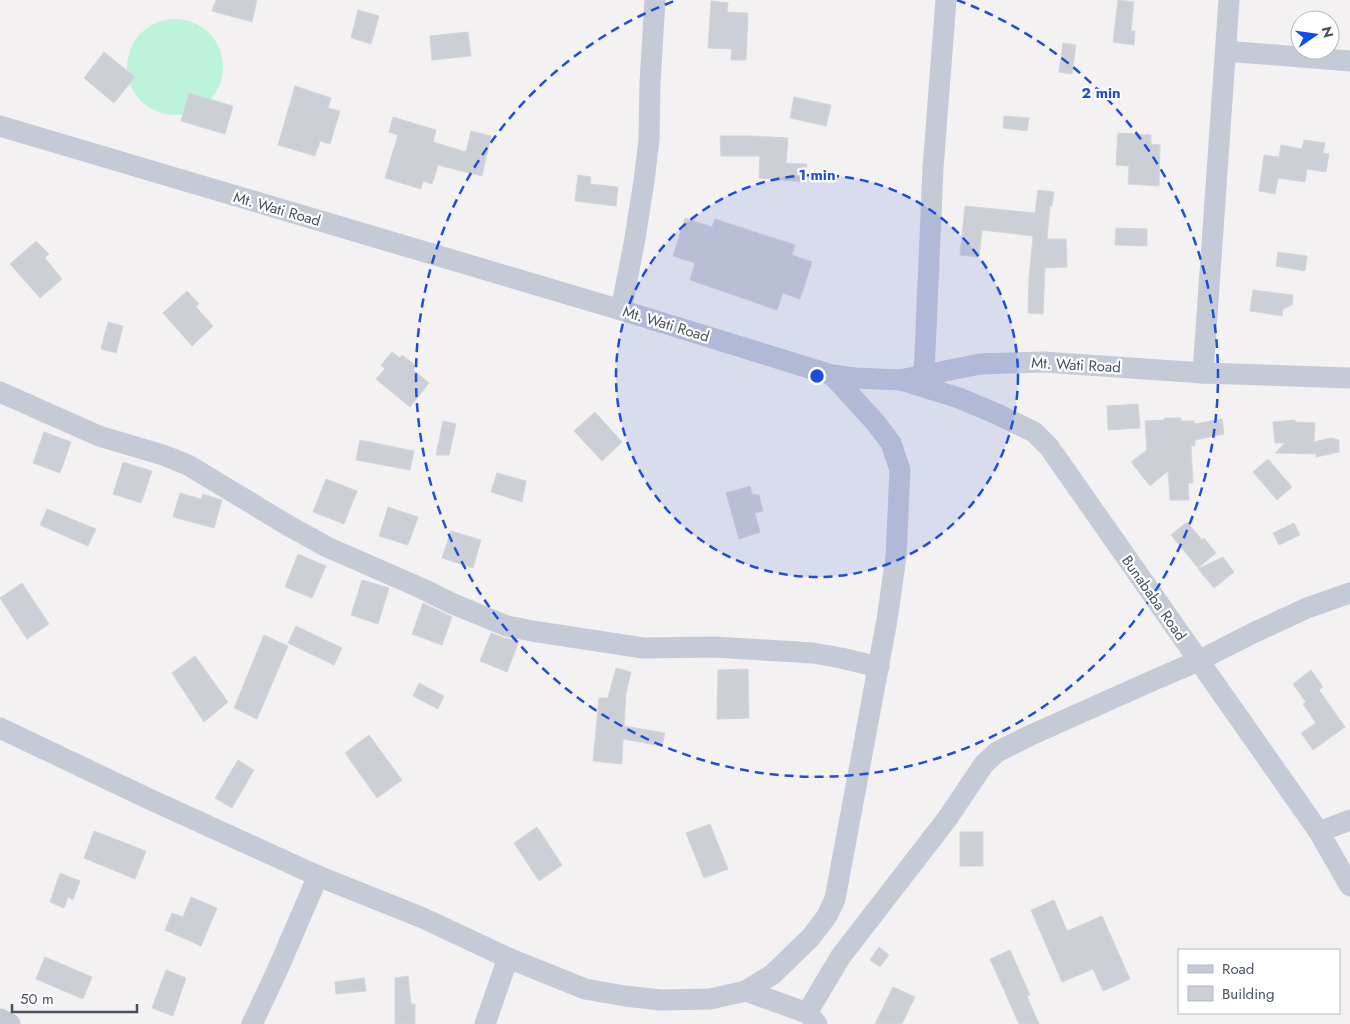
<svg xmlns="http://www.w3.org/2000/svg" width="1350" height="1024" viewBox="0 0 1350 1024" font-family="Jost,sans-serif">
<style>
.green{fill:#bdf3db}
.building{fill:#cdcfd6;stroke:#d4d6dd}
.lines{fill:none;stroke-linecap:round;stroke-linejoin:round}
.minor{stroke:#c4cad6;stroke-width:21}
.ring{fill:none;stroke:#1d4ed8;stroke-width:2.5;stroke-dasharray:9 6}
.labels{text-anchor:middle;stroke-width:4.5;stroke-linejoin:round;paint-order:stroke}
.street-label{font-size:15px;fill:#475060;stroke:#fff}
.centre{fill:#1d4ed8;stroke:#fff;stroke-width:2.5}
.ring-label{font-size:15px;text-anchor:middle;font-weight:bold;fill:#1d4ed8;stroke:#fff;stroke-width:4.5;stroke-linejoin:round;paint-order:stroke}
</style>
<rect width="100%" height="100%" fill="#f3f1f1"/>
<circle class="green" cx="175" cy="67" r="48"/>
<g class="building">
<path d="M216,0H257L252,22L212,11Z"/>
<path d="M1118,0L1134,2L1131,31H1135L1134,45L1113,42Z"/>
<path d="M711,1L728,3L727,12L748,13L746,60H731L732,49L708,48Z"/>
<path d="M358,10L379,16L371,44L351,38Z"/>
<path d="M468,32L471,56L432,60L430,36Z"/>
<path d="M1063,43L1076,45L1072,74L1059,72Z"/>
<path d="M104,52L135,77L114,103L84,78Z"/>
<path d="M295,86L331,98L328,108L340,111L330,144L320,141L315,156L278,145Z"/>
<path d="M189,93L233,106L225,134L181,121Z"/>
<path d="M794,97L831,105L826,126L790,118Z"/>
<path d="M1004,116L1029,118L1027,131L1003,128Z"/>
<path d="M393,117L436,130L433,142L466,152L471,131L491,136L482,176L438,165L432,184L423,181L421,189L385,178L398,135L389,132Z"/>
<path d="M1118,133L1151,135V144L1160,145L1159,186L1128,184L1129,166L1116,165Z"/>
<path d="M720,136H752L788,138L786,163L807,164L805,182L759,178L760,156H721Z"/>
<path d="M1304,140L1325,143L1323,153L1329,154L1326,172L1307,169L1305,182L1278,178L1275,194L1259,191L1264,155L1279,157L1281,145L1302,149Z"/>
<path d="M578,175L591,177L590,184L618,187L616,206L575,201Z"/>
<path d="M1038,190L1054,192L1052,206H1050L1047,239H1066L1067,267L1045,268L1043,314L1028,313L1029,279L1033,236L982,230L979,257L960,255L965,206L1035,213Z"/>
<path d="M685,218L712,227L715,219L795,245L792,255L812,262L800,299L783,293L777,310L690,280L695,263L673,256Z"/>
<path d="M1116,228L1147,229V246L1115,245Z"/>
<path d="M36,241L49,254L45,258L62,279L40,298L10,264Z"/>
<path d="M1278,252L1307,256L1305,271L1276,266Z"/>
<path d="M1253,290L1293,295L1292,305L1283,309L1282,316L1250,311Z"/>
<path d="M187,291L199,304L196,307L213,326L192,346L163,313Z"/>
<path d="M108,322L123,326L116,353L101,349Z"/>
<path d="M392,352L400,358L402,355L416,366L413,370L429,383L410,407L376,379L385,369L381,365Z"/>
<path d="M1138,404L1140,428L1108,430L1107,406Z"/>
<path d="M595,412L622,442L602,461L574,431Z"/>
<path d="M1164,418H1181V421H1194V424L1222,419L1224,434L1195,440V446H1191L1193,483H1188L1189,500H1170L1168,471L1150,486L1131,462L1147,450L1145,421L1164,420Z"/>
<path d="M1295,420V422L1315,423L1314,442L1330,438L1339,440V452L1316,457L1317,454L1275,453L1285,443H1275L1273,422Z"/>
<path d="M443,421L456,424L449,455H436Z"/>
<path d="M44,432L71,442L60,473L33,463Z"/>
<path d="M360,440L414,451L410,470L356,460Z"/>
<path d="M1268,459L1292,487L1277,500L1253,472Z"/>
<path d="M123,462L152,471L141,503L113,494Z"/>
<path d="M497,473L526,481L522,502L491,492Z"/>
<path d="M326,479L357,491L344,524L313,512Z"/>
<path d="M750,486L752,494L759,495L763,511L755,513L760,532L739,539L726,493Z"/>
<path d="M180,493L201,499L203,494L222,500L214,528L173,517Z"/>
<path d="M388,507L418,517L408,545L379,536Z"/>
<path d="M47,509L96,529L88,546L40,525Z"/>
<path d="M1187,522L1202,540L1204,538L1216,553L1198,568L1171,535Z"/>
<path d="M1294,523L1300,535L1279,545L1273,533Z"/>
<path d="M451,531L481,540L473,568L442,558Z"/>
<path d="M298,554L326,566L312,598L285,587Z"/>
<path d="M1223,557L1234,572L1214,588L1198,569Z"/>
<path d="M362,580L389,588L378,624L351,615Z"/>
<path d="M22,583L49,624L27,639L0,598Z"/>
<path d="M423,603L452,617L442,645L412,634Z"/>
<path d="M296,626L342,648L334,665L288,643Z"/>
<path d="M491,633L504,638L519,641L507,672L480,661Z"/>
<path d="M264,635L288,646L257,719L234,708Z"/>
<path d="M195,656L228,702L204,722L172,673Z"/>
<path d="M616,668L631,672L626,693L624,726L665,733L662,746L623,739L622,764L593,761L599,698H608Z"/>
<path d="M748,669L749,718L717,719L718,670Z"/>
<path d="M1311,670L1323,687L1319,690L1345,727L1313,750L1301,733L1316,723L1303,704L1306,702L1293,684Z"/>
<path d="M419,683L444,696L438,709L413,696Z"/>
<path d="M369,735L402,780L377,798L345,753Z"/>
<path d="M238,760L254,770L232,808L215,798Z"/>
<path d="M710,824L728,869L704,878L686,833Z"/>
<path d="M537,827L562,865L539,881L514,843Z"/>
<path d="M94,831L146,851L135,879L84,858Z"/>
<rect x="960" y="832" width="23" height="34"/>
<path d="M60,873L80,881L73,900L68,897L64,908L50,902Z"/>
<path d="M191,897L217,908L201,946L165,930L172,913L183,917Z"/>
<path d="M1054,900L1067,931L1102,916L1130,979L1103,991L1093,969L1062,982L1031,910Z"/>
<path d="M879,947L889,955L880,967L870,960Z"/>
<path d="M1010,950L1030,995L1027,996L1039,1024H1019L990,959Z"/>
<path d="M45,957L92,977L83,999L36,979Z"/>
<path d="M166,970L186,978L173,1016L152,1008Z"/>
<path d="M408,976L411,1004H415V1024H395V978Z"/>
<path d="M364,978L366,991L336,994L335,982Z"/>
<path d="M893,987L915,997L902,1024H875Z"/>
</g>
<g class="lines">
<g class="minor">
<path d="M1226,51L1350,61"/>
<path d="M0,126L621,310L832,375L855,378L900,380L980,364L1044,362L1203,373L1350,378"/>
<path d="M621,310L634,244L644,181L649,140L650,83L655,0"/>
<path d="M1203,373L1229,0"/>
<path d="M924,375L933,168L946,0"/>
<path d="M901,380L959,398L997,414L1034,432L1049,447L1319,832L1350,886"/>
<path d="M0,392L99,436L163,455L188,465L289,526L327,547L423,589L451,603L507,626L532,631L643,648L715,647L813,653L841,658L879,667"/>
<path d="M0,728L147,798L318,876L423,918L508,958L585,989L625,996L661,1000L710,999L746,991L773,974L811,937L827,916L835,899L887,620L896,557L900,470L891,443L875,422L832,375"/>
<path d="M1319,832L1350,820"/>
<path d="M746,991L807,1013L817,1024"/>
<path d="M807,1013L841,956L947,819L984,764L997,752L1031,735L1154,680L1198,661L1253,633L1307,608L1350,593"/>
<path d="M0,1019L10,1024"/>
<path d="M252,1024L277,971L318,876"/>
<path d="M485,1024L508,958"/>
</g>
</g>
<circle cx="817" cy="376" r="201" fill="#1d4ed8" fill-opacity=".12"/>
<g class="ring">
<circle cx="817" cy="376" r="201"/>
<path d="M957 0A401 401 0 1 1 677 0"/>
</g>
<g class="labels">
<g class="street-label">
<text transform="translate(277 209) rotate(16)" y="5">Mt. Wati Road</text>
<text transform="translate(666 324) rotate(17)" y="5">Mt. Wati Road</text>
<text transform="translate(1076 365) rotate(3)" y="5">Mt. Wati Road</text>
<text transform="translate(1154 598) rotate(55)" y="5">Bunababa Road</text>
</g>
</g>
<circle cx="817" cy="376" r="8" class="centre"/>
<g class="ring-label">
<text x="1101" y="98">2 min</text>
<text x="817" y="180">1 min</text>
</g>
<rect x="1178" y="949" width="162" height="65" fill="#ffffff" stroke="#b5b9bf"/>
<rect x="1188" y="965" width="25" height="8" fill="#c4cad6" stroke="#b5b9bf"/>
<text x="1222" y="974" font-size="15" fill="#475060">Road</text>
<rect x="1188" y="986" width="25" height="15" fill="#cdcfd6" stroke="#b5b9bf"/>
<text x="1222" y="999" font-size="15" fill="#475060">Building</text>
<g transform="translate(1315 35) rotate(77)"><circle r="24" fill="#ffffff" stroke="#b5b9bf"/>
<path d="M0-4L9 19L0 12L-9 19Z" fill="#0d4cf1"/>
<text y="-8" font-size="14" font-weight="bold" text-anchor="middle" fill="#475060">N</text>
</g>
<path d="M12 1004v8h125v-8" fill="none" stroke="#475060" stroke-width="2.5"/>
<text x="20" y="1004" font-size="15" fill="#475060" stroke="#ffffff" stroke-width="4" paint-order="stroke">50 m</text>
</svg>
